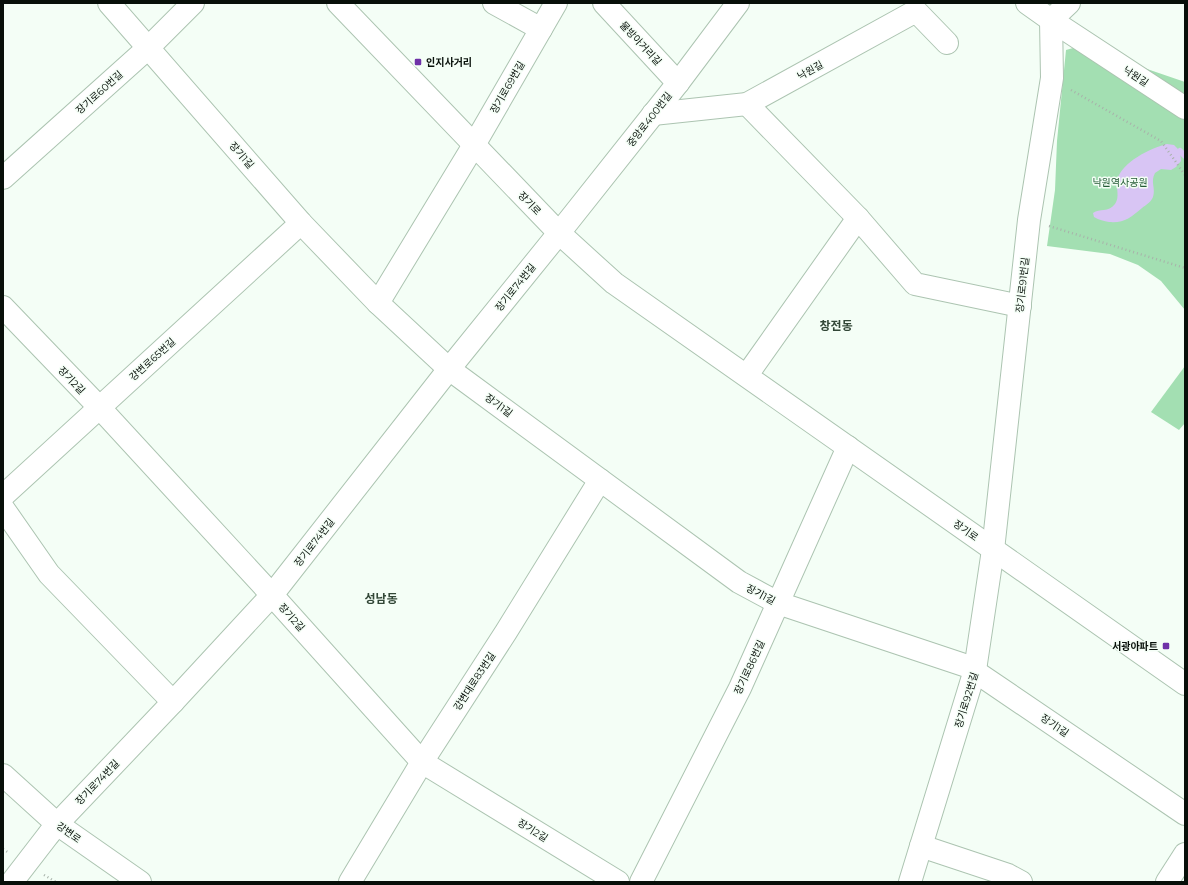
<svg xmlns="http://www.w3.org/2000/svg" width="1188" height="885" viewBox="0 0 1188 885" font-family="Montserrat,'Noto Sans KR',sans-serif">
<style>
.green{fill:#a3dfb2}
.water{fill:#d8c5f4}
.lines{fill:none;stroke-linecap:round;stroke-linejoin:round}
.stream{stroke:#d8c5f4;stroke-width:6}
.minor-casing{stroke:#acc4b1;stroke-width:24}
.major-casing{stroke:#acc4b1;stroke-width:24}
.path{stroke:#a8b2aa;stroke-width:2.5;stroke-dasharray:1 3;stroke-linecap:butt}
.minor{stroke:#fff;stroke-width:22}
.major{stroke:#fff;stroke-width:22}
.minor-bridge-casing{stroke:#acc4b1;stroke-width:24;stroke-linecap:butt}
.minor-bridge{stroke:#fff;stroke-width:22}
.poi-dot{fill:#6f32a8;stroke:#f4fef6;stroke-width:1.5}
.labels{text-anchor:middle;stroke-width:3;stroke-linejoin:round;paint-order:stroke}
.street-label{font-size:10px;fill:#070f09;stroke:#f4fef6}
.poi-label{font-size:10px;font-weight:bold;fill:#070f09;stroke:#f4fef6;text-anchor:start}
.park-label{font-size:10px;fill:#235a35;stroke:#f4fef6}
.quarter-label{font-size:12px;font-weight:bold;fill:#324737;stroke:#f4fef6}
</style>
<rect width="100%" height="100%" fill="#f4fef6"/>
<g class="green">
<path d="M1080,46L1185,82V310L1161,281L1138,265L1110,254L1047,246L1055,190L1057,141L1066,50Z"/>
<path d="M1185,366V423L1179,430L1151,412Z"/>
</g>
<path class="water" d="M1167,144L1174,145L1180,151L1181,161L1176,167L1171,170L1161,169L1155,173C1150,182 1156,188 1153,197C1151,202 1146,205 1142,208C1130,218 1125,223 1109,222C1104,221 1099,220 1094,217L1093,213C1100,208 1108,213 1115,204C1120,197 1116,188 1117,181C1121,162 1151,148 1167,144Z"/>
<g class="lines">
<path class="stream" d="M1180,151L1185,156"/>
<defs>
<g id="minor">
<path d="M109,3L301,223L378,303L449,369L739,582L778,603L967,666L1185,814"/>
<path d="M494,3L541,29"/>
<path d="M604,3L678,83"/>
<path d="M1027,3L1051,20L1185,108"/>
<path d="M747,104L858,218L915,284L1020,306"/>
<path d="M653,114L747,104L916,11L947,43"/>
<path d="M3,178L148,48L193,3"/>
<path d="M378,303L474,145L556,3"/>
<path d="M3,307L99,407L272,595L422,762L618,882"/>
<path d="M747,375L858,218"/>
<path d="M3,496L301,223"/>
<path d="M3,508L49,574L173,702"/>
<path d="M3,775L57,824L140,882"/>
<path d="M49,834L57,824L173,702L272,595L449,369L559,233L678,83L738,3"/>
<path d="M921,846L1008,875L1021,882"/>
<path d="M350,882L422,762L506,632L600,480"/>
<path d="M641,882L740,688L848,447"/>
<path d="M910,882L975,670L993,550L1029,220L1052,78L1051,20L1069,3"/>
<path d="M1167,882L1185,854"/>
</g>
<path id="major" d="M338,3L559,233L614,283L1185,684"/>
</defs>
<use href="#minor" class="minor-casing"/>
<use href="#major" class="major-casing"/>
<g class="path">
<path d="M1071,90L1161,141L1185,175"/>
<path d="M1049,226L1185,268"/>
<path d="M3,849L9,853"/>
<path d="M44,875L56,882"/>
</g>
<use href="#minor" class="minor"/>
<use href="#major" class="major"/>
<defs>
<path id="minor-bridge" d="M12,882L49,834"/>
</defs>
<use href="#minor-bridge" class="minor-bridge-casing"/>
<use href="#minor-bridge" class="minor-bridge"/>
</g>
<g class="poi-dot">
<rect x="414" y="58" width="8" height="8" rx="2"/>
<rect x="1162" y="642" width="8" height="8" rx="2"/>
</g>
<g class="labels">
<g class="street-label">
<text transform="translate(641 43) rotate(47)" y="4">물방아거리길</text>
<text transform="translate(810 70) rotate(-29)" y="4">낙원길</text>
<text transform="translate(1136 76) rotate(33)" y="4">낙원길</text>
<text transform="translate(507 87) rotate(-60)" y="4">장기로69번길</text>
<text transform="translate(99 92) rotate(-42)" y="4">장기로60번길</text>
<text transform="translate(649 119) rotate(-52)" y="4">중앙로400번길</text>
<text transform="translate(242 155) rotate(49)" y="4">장기1길</text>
<text transform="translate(530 203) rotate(46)" y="4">장기로</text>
<text transform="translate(1022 285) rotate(-84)" y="4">장기로91번길</text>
<text transform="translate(515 287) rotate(-51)" y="4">장기로74번길</text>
<text transform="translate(152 359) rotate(-42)" y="4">강변로65번길</text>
<text transform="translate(72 380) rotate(46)" y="4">장기2길</text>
<text transform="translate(499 405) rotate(36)" y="4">장기1길</text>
<text transform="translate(966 530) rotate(35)" y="4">장기로</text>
<text transform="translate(314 542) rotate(-52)" y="4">장기로74번길</text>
<text transform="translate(761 594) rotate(28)" y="4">장기1길</text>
<text transform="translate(292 617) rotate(48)" y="4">장기2길</text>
<text transform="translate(749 667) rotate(-65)" y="4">장기로86번길</text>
<text transform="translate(474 681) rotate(-57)" y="4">강변대로83번길</text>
<text transform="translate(966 700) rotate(-73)" y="4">장기로92번길</text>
<text transform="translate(1055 725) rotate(34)" y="4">장기1길</text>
<text transform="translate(97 782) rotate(-46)" y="4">장기로74번길</text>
<text transform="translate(533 830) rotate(32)" y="4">장기2길</text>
<text transform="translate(69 832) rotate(36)" y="4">강변로</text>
</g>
<g class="poi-label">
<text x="426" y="66">인지사거리</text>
<text x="1158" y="650" text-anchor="end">서광아파트</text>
</g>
<g class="park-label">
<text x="1120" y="186">낙원역사공원</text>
</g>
<g class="quarter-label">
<text x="836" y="330">창전동</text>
<text x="381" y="603">성남동</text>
</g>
</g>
<rect width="1188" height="885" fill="none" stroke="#070f09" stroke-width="8"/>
</svg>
